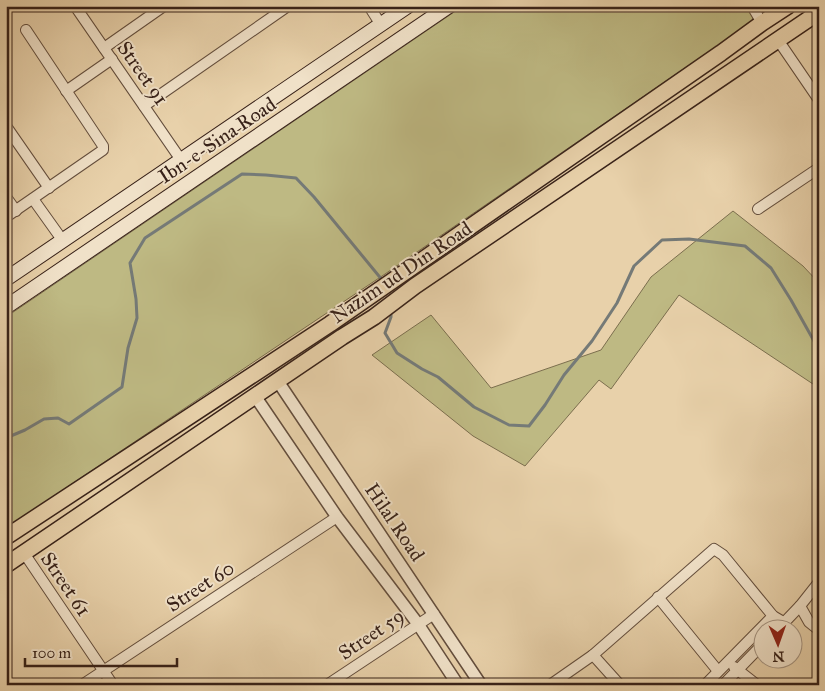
<svg xmlns="http://www.w3.org/2000/svg" width="825" height="691" viewBox="0 0 825 691" font-family="'IM FELL Great Primer',serif">
<style>
.green{fill:#beb983;stroke:#7b6e4e}
.lines{fill:none;stroke-linecap:round;stroke-linejoin:round}
.stream{stroke:#757a77;stroke-width:3}
.minor-casing{stroke:#644e3d;stroke-width:12}
.tertiary-casing{stroke:#644e3d;stroke-width:14}
.secondary-casing{stroke:#382219;stroke-width:16}
.primary-casing{stroke:#382219;stroke-width:18}
.minor{stroke:#f0e1c8;stroke-width:10}
.tertiary{stroke:#f0e1c8;stroke-width:11}
.secondary{stroke:#f0e1c8;stroke-width:14}
.primary{stroke:#e8d1aa;stroke-width:15}
.labels{text-anchor:middle;stroke-width:4;stroke-linejoin:round;paint-order:stroke}
.street-label{font-size:20px;fill:#382219;stroke:#f0e1c8}
</style>
<rect width="100%" height="100%" fill="#e8d1aa"/>
<filter id="stains"><feTurbulence type="fractalNoise" baseFrequency=".004" numOctaves="4"/><feColorMatrix values="0 0 0 0 .2 0 0 0 0 .09 0 0 0 0 .02 0 0 0 .5 -.17"/></filter>
<radialGradient id="worn" r=".72"><stop offset=".6" stop-color="#630" stop-opacity="0"/><stop offset="1" stop-color="#630" stop-opacity=".3"/></radialGradient>
<g class="green">
<path d="M463,6H748L752,12L753,19L746,26L385,274L6,528V317Z"/>
<path d="M733,211L803,266L819,283V388L679,295L611,389L599,380L525,466L473,436L372,355L431,315L491,388L601,350L651,277Z"/>
</g>
<g class="lines">
<g class="stream">
<path d="M391,312V317L385,333L397,353L422,369L438,377L474,407L509,425L529,426L545,405L564,375L592,341L617,303L634,266L662,240L689,239L745,246L771,268L791,300L819,350"/>
<path d="M6,438L25,430L44,419L58,418L69,424L122,387L128,348L137,318L136,299L130,263L145,238L242,174L266,175L296,178L314,197L383,281"/>
</g>
<defs>
<g id="minor">
<path d="M75,6L181,160"/>
<path d="M369,6L381,25"/>
<path d="M752,6L762,23"/>
<path d="M778,40L819,100"/>
<path d="M104,48L164,6"/>
<path d="M66,91L112,59"/>
<path d="M144,106L288,6"/>
<path d="M6,126L49,188"/>
<path d="M6,197L16,211"/>
<path d="M33,199L63,241"/>
<path d="M758,209L819,168"/>
<path d="M6,217L103,150V146L26,30"/>
<path d="M24,553L113,685"/>
<path d="M658,597L718,671"/>
<path d="M800,606L809,622L819,630"/>
<path d="M779,628L800,606L819,582"/>
<path d="M593,655L620,685"/>
<path d="M734,667L757,685"/>
<path d="M82,685L337,517"/>
<path d="M327,685L434,614"/>
<path d="M550,685L593,655L714,549L723,555L773,616L785,623"/>
<path d="M705,685L773,616"/>
<path d="M723,685L762,645"/>
</g>
<g id="tertiary">
<path d="M277,380L481,685"/>
<path d="M255,396L337,517L418,624L458,685"/>
</g>
<g id="secondary">
<path d="M6,279L408,6"/>
<path d="M6,307L449,6"/>
</g>
<g id="primary">
<path d="M6,537L330,324L721,53L762,23L788,6"/>
<path d="M6,565L342,337L374,317L415,286L819,12"/>
</g>
</defs>
<use href="#minor" class="minor-casing"/>
<use href="#tertiary" class="tertiary-casing"/>
<use href="#secondary" class="secondary-casing"/>
<use href="#primary" class="primary-casing"/>
<use href="#minor" class="minor"/>
<use href="#tertiary" class="tertiary"/>
<use href="#secondary" class="secondary"/>
<use href="#primary" class="primary"/>
</g>
<g class="labels">
<g class="street-label">
<text transform="translate(143 73) rotate(55)" y="7">Street 91</text>
<text transform="translate(217 140) rotate(-34)" y="7">Ibn-e-Sina Road</text>
<text transform="translate(401 272) rotate(-34)" y="7">Nazim ud Din Road</text>
<text transform="translate(395 522) rotate(56)" y="7">Hilal Road</text>
<text transform="translate(66 584) rotate(56)" y="7">Street 61</text>
<text transform="translate(200 586) rotate(-33)" y="7">Street 60</text>
<text transform="translate(371 634) rotate(-34)" y="7">Street 59</text>
</g>
</g>
<rect width="825" height="691" fill="none" stroke="#e8d1aa" stroke-width="25"/>
<rect x="8" y="8" width="810" height="676" fill="none" stroke="#382219" stroke-width="2.5"/>
<rect x="12" y="12" width="800" height="666" fill="none" stroke="#382219"/>
<g transform="translate(778 644) rotate(178)"><circle r="24" fill="#f0e1c8" stroke="#a69582"/>
<path d="M0-4L9 19L0 12L-9 19Z" fill="#8f2418"/>
<text y="-8" font-size="14" font-weight="bold" text-anchor="middle" fill="#382219">N</text>
</g>
<path d="M25 658v8h152v-8" fill="none" stroke="#382219" stroke-width="2.5"/>
<text x="32" y="658" font-size="15" fill="#382219" stroke="#f0e1c8" stroke-width="4" paint-order="stroke">100 m</text>
<rect width="100%" height="100%" filter="url(#stains)"/>
<rect width="100%" height="100%" fill="url(#worn)"/>
</svg>
